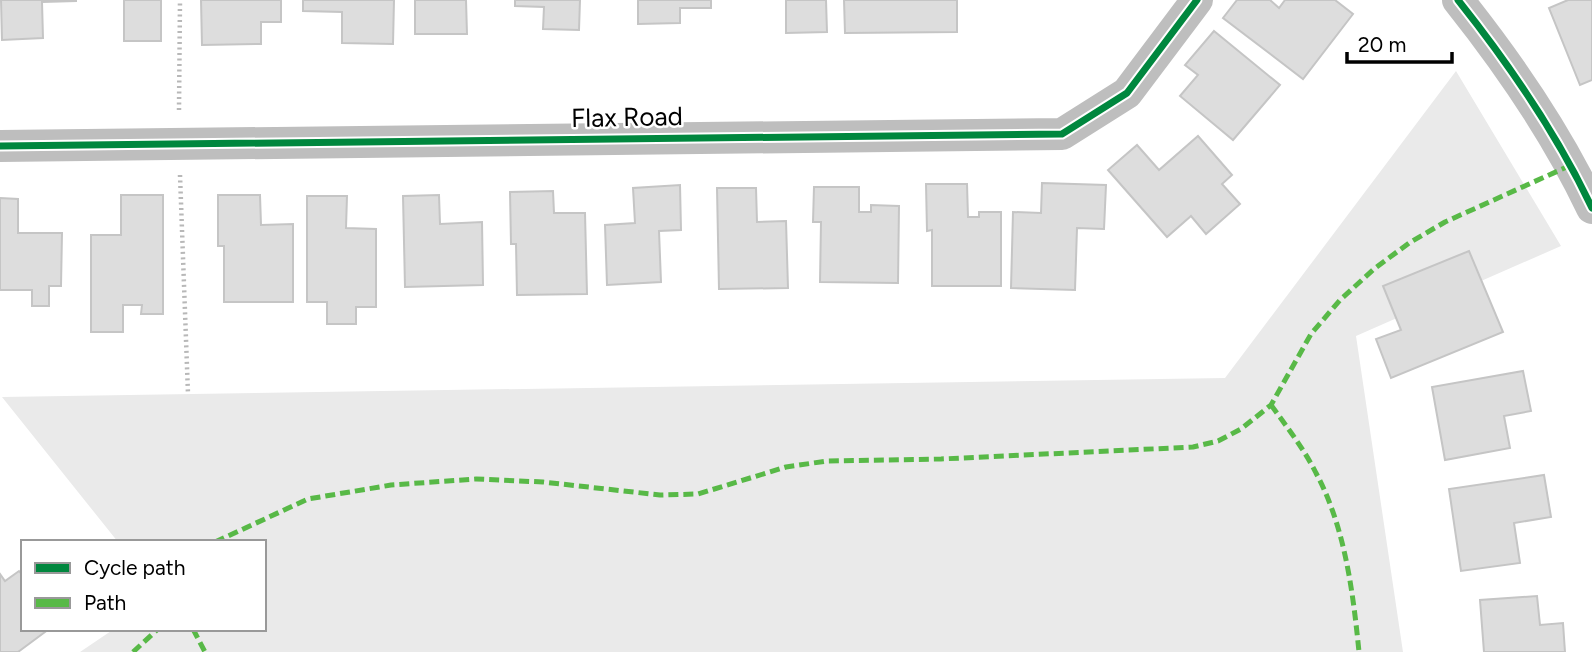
<svg xmlns="http://www.w3.org/2000/svg" width="1592" height="652" viewBox="0 0 1592 652" font-family="Figtree,sans-serif">
<style>
.green{fill:#eaeaea}
.building{fill:#ddd;stroke:#c5c5c5;stroke-width:2}
.lines{fill:none;stroke-linecap:round;stroke-linejoin:round}
.path{stroke:#b8b8b8;stroke-width:4.5;stroke-dasharray:2 3.5;stroke-linecap:butt}
.street{stroke:#bebebe;stroke-width:32}
.quiet{stroke:#58b947;stroke-width:5;stroke-dasharray:10 5;stroke-linecap:butt}
.cycleway-casing{stroke:#fff;stroke-width:11}
.cycleway{stroke:#00873e;stroke-width:7}
.labels{text-anchor:middle;stroke-width:5;stroke-linejoin:round;paint-order:stroke}
.street-label{font-size:26px;fill:#000;stroke:#fff}
</style>
<rect width="100%" height="100%" fill="#fff"/>
<path class="green" d="M1456,71L1561,246L1356,336L1403,652H80L114,629H264V542H118L2,397L1225,378Z"/>
<g class="building">
<path d="M1,0H76V1L42,2L43,38L2,40Z"/>
<rect x="124" y="0" width="37" height="41"/>
<path d="M201,0H281V22H261V44L202,45Z"/>
<path d="M303,0H394L393,44L342,43V12L303,11Z"/>
<path d="M415,0H466L467,34H415Z"/>
<path d="M515,0H580L579,30L543,29L544,7L515,6Z"/>
<path d="M638,0H711V8H680V23L638,24Z"/>
<path d="M786,0H826L827,32L786,33Z"/>
<path d="M844,0H957V32L845,33Z"/>
<path d="M1237,0H1270L1279,8L1285,0H1335L1353,14L1303,79L1223,18Z"/>
<path d="M1568,0H1592V80L1580,85L1549,8Z"/>
<path d="M1214,31L1280,85L1233,140L1180,96L1198,75L1185,65Z"/>
<path d="M1198,136L1232,175L1222,184L1240,204L1206,234L1191,216L1167,237L1108,170L1137,145L1159,170Z"/>
<path d="M1042,183L1106,185L1104,229L1077,228L1075,290L1011,288L1013,212L1041,213Z"/>
<path d="M926,184H967L968,217H979V212H1001V286H932V230L927,231Z"/>
<path d="M680,185L681,230L659,231L661,282L607,285L605,225L635,223L633,188Z"/>
<path d="M814,187H859V212H871V205L899,206L898,283L820,282L821,222H813Z"/>
<path d="M717,188H756L757,222L786,221L788,288L719,289Z"/>
<path d="M553,191L554,213H585L587,294L517,295L516,244H511L510,192Z"/>
<path d="M121,195H163V314H141L142,305H123V332H91V235H121Z"/>
<path d="M218,195H260L261,225L293,224V302H224V246H218Z"/>
<path d="M439,195L440,224L482,222L483,285L405,287L403,196Z"/>
<path d="M307,196H347L346,228L376,229V307H356V324H327V302H307Z"/>
<path d="M0,198L18,199V233H62L61,286H49V306H32V290H0Z"/>
<path d="M1469,251L1503,332L1391,378L1376,339L1401,330L1383,286Z"/>
<path d="M1523,371L1531,411L1504,416L1510,448L1445,460L1432,387Z"/>
<path d="M1544,475L1551,517L1514,523L1520,563L1461,571L1449,489Z"/>
<path d="M19,571L23,576V629H49L18,652H0V574L5,581Z"/>
<path d="M1537,596L1540,625L1563,623L1565,652H1484L1480,600Z"/>
</g>
<g class="lines">
<g class="path">
<path d="M179,110L180,0"/>
<path d="M180,175L188,394"/>
</g>
<g class="street">
<path d="M1458,0C1509,64 1557,134 1592,208"/>
<path d="M0,146L1062,134L1127,93L1197,0"/>
</g>
<g class="quiet">
<path d="M1271,405C1287,427 1304,449 1316,473C1345,527 1353,592 1359,652"/>
<path d="M215,542L308,499L391,485L476,479L543,482L660,495L698,494L786,467L827,461L941,459L1193,447L1218,441L1241,429L1271,405L1311,334L1340,300L1374,269L1409,243L1445,222L1569,166"/>
<path d="M193,629L205,652"/>
<path d="M133,652L158,629"/>
</g>
<defs>
<g id="cycleway">
<path d="M1458,0C1509,64 1557,134 1592,208"/>
<path d="M0,146L1062,134L1127,93L1197,0"/>
</g>
</defs>
<use href="#cycleway" class="cycleway-casing"/>
<use href="#cycleway" class="cycleway"/>
</g>
<g class="labels">
<g class="street-label">
<text transform="translate(627 117) rotate(-1)" y="9">Flax Road</text>
</g>
</g>
<rect x="21" y="540" width="245" height="91" fill="#ffffff" stroke="#999999" stroke-width="2"/>
<rect x="35" y="563" width="35" height="10" fill="#00873e" stroke="#999999" stroke-width="2"/>
<text x="84" y="575" font-size="21" fill="#000000">Cycle path</text>
<rect x="35" y="598" width="35" height="10" fill="#58b947" stroke="#999999" stroke-width="2"/>
<text x="84" y="610" font-size="21" fill="#000000">Path</text>
<path d="M1347 52v10h105v-10" fill="none" stroke="#000000" stroke-width="3.5"/>
<text x="1358" y="52" font-size="21" fill="#000000" stroke="#ffffff" stroke-width="5" paint-order="stroke">20 m</text>
</svg>
